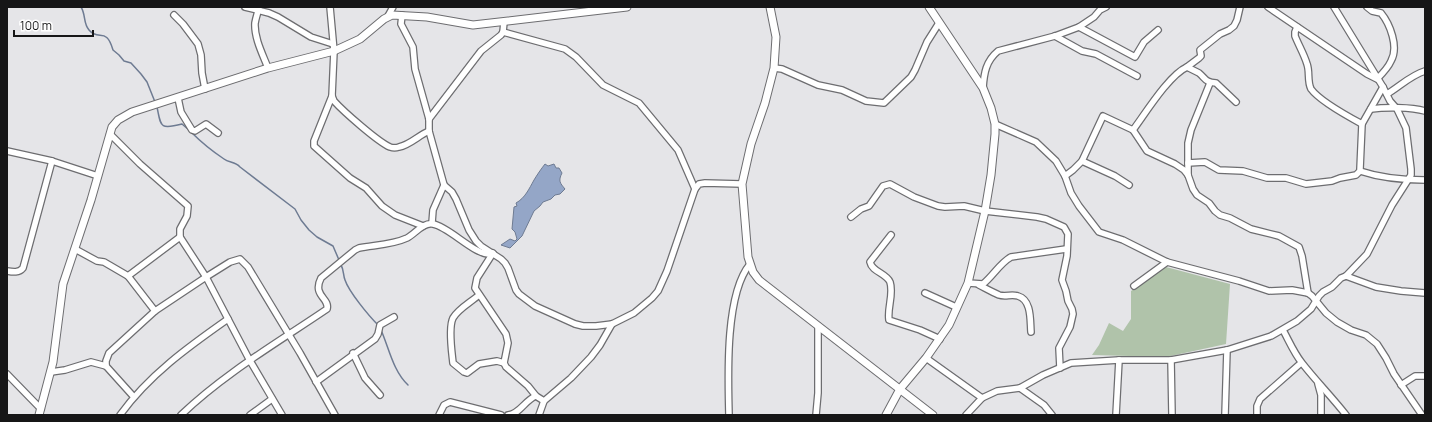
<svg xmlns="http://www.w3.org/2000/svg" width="1432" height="422" viewBox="0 0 1432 422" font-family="Manrope,sans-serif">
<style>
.green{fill:#b0c3aa}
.water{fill:#94a6c7;stroke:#6e7b92}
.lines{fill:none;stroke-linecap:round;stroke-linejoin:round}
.stream{stroke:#6e7b92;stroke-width:1.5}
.minor-casing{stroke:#6d6d70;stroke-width:8}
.tertiary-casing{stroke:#6d6d70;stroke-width:9}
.minor{stroke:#fff;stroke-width:5.5}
.tertiary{stroke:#fff;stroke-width:7}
</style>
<rect width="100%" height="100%" fill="#e5e5e8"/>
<path class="green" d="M1166,267L1230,284L1226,344L1166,357L1092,355L1099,345L1109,323L1123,331L1131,319V291Z"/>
<path class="water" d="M545,164L548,166L554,164L556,168H559L562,173C558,181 560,183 565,189L560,194L555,195L551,199L543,202L540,206L534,211L522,236L510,248L501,245L510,239L515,241L517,239L515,232L512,229L514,207L517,206L516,203C525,198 529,189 534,180C537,175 541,169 545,164Z"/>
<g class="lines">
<g class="stream">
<path d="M81,7C86,15 83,23 89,30C99,42 106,26 113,50L119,55L124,61L131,63L141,74L147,82L155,102"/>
<path d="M157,107C161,126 159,130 182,124L189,130"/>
<path d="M191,132C201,142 212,151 224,159C229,163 235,161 240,167L295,209L301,220L309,230L317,237L333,246L339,260"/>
<path d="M341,265C344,270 343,275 345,280C349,292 369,316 378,325"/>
<path d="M381,330C389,348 393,371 408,385"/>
</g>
<defs>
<g id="minor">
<path d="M245,7L269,13L278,17L311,37L333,44"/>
<path d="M259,7C258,12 256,17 255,23C254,38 263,55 268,68"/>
<path d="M330,7L334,51L332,96L334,101C343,111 378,142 390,147C393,148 396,148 399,147C410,145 419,135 429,131"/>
<path d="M1268,7L1367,74L1377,79C1382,74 1388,68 1391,61C1399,47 1390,24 1381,13L1372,11L1367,7"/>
<path d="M1334,7L1383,87L1390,101L1397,109L1406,128L1411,169V175L1408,180L1392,205L1367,254L1346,276"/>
<path d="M174,15L183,24L198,44L201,55L202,73L205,89"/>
<path d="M402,15L401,24L413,47L415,69L429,119V131L444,185L452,192L456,199L469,230L476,241L481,246L501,259L505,263L508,268L516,290L519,294L535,306L575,324L583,326H596L612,324L634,313L652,298L658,291L667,271L695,189L699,184L705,183L742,184"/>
<path d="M388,16L393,7"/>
<path d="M1079,27L1094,17L1100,10L1106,7"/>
<path d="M1297,27L1295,32V36C1299,46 1304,54 1307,64C1310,72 1307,81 1311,89C1319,100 1349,117 1362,124"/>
<path d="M503,32L565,49L576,57L603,85L639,103L678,150L695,189"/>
<path d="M1055,36L1082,51L1096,54L1137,76"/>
<path d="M1187,67L1199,58L1201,56L1200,50L1220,34L1229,30L1234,26L1237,20L1240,7"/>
<path d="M774,68L782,69L818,85L842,90L866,101L884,103L911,77L915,70L927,42L939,23"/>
<path d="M983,88C984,73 986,61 998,51L1055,36L1079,27L1135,57L1144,42L1158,30"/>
<path d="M1387,94C1399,87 1411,75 1425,71"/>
<path d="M332,96L314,141V146L350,178L366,188L382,206L395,215L423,226"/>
<path d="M178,98L181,112L192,130L195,131L206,124L218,133"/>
<path d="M1371,109C1385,107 1411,107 1425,111"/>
<path d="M429,119L481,51L501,35L503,32L504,22"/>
<path d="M995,124L1036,142L1056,161L1065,176L1071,193L1079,206L1099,232L1123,240L1167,262L1239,281L1269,291L1292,290L1308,293L1312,296L1326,313L1337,322L1351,330L1366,335L1377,344L1386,358L1394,374L1422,415"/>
<path d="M1133,130C1145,114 1169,75 1187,67C1191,69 1195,71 1199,73C1206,79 1205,82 1216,83L1236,102"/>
<path d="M110,134L140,164L188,206L187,216L180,229V237L206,277L249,359L282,415"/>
<path d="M7,151L52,161L98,176"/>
<path d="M1082,161L1115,176L1129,185"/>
<path d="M1188,163L1205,162L1219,170L1243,171L1267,178H1286L1306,184L1332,181L1340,178L1356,175L1360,171V169L1362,124L1383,87"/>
<path d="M1360,171C1381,178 1403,180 1425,180"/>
<path d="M1188,175V143L1191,130L1210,83"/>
<path d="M1065,176L1073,170L1082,161L1103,116L1133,130L1147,151L1175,164L1184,170L1188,175L1193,189L1197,195L1209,203L1215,211L1220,215L1230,218L1251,229L1279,236L1299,247L1302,256L1308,293"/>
<path d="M851,217L861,209L869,206L883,186L890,184L914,197L938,206L945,207L964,206L985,211L1037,217L1046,219L1064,227L1068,234L1067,256L1062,280L1066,291L1068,301L1072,309L1073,314L1070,327L1059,348L1060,368"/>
<path d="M432,223L433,210L444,185"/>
<path d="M891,235L870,262C872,272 886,273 890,282C894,294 887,308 889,320L920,330L940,339"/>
<path d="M75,249L97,261L104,262L128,276L155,311"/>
<path d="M493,253L477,278L475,288L506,334L508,343L504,363L506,367L528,386L536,396L544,401"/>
<path d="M7,271C13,272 19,273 23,268L52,161"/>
<path d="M128,276L180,237"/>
<path d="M968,283L983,284C993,276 1000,263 1011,257L1066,249"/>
<path d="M979,285C985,288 992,292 999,295C1005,297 1012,294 1018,296C1032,300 1030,321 1031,332"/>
<path d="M1134,286L1167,262"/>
<path d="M925,293L956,307"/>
<path d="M479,295C471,302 458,309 453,318C448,328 452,353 453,363L464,372L467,373L479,364L497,361L504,363"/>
<path d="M1283,330C1289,341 1294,353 1302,363C1316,381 1332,397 1346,415"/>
<path d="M353,353L365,378L380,395"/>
<path d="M926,358L982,398"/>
<path d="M1171,360L1172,415"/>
<path d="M51,372L65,370L91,362L106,366"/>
<path d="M7,374L41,409"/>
<path d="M316,382L375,339L378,334L380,325L394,317"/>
<path d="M1318,384L1321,395V415"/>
<path d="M1401,385L1415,376H1425"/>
<path d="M1020,388L1044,405L1052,415"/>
<path d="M133,396L106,366V361L109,353L155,311L206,277L230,262L240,259L248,267L300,353L335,415"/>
<path d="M120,415C149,375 188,347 228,319"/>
<path d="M181,415C225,373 277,343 327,309C330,298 312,296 321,278L355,250L359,248C374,245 392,245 407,238C415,234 423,222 433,224C450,227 476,257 492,254"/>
<path d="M250,415L272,399"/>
<path d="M439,415L444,405L450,402L501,415"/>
<path d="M508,415C520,414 525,400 536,396"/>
<path d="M539,415L544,401L571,378L591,357L600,345L612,324"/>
<path d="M729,415C728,376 725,294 750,264"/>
<path d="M816,415L818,393V326"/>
<path d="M966,415L982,398L997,391L1020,388L1043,375L1071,363L1119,360H1171L1227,350L1271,336L1297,321L1311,309L1319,296L1323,292L1332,287L1341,278L1346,276L1376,287L1401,291L1425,293"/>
<path d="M1116,415L1119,360"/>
<path d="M1225,415L1227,350"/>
<path d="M1257,415V406L1260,399L1301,363"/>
</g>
<g id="tertiary">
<path d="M770,7L776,37L774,68L765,103L751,144L742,184L748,257L753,272L759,280L933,415"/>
<path d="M39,415L53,362L63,284L91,200L112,127L118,120L132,112L268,68L334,51L360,39L384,19L392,15L427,17L473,25L627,7"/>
<path d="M886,415L900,389L926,358L949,325L968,283L985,211L991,175L995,134V124L991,108L983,88L929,7"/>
</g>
</defs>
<use href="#minor" class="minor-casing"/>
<use href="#tertiary" class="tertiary-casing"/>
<use href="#minor" class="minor"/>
<use href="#tertiary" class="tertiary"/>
</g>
<rect width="1432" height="422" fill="none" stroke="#161617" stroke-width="16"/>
<path d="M14 30v6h79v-6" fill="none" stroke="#161617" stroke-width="2"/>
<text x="20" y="30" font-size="12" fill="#161617" stroke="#ffffff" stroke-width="3" paint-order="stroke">100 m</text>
</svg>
